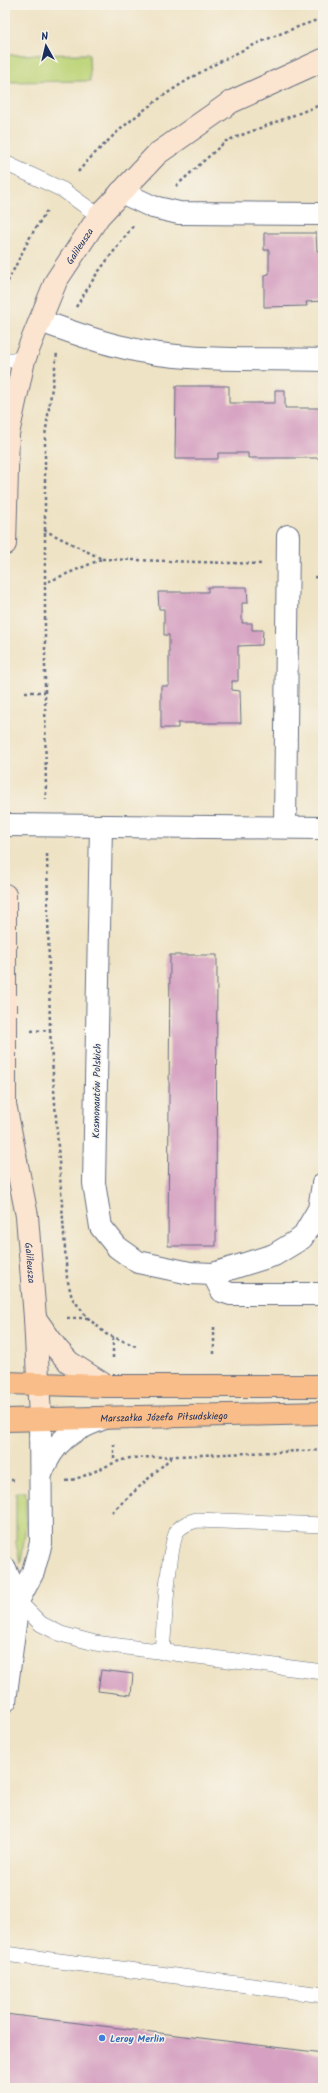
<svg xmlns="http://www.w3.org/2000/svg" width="328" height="2093" viewBox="0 0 328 2093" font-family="Kalam,sans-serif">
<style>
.green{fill:#bdd478;stroke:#6c826b}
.building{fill:#d5a0c1}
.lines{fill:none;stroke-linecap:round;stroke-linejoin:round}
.lane-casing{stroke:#656e82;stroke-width:16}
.street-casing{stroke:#656e82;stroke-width:24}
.secondary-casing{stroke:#656e82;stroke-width:24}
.primary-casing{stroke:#656e82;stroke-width:24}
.path{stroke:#656e82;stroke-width:2.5;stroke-dasharray:3 3;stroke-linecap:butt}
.lane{stroke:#fff;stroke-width:15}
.street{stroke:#fff;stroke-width:22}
.secondary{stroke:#fce5d0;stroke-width:22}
.primary{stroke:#f8bd89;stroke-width:22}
.shop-dot{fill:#3f7fe0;stroke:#f7f3e8;stroke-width:1.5}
.labels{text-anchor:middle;stroke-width:3;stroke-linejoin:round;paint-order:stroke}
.street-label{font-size:10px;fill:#1b2f5e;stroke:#f7f3e8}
.shop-label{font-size:10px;font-weight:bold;fill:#366cbe;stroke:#f7f3e8;text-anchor:start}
</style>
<rect width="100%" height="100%" fill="#f7f3e8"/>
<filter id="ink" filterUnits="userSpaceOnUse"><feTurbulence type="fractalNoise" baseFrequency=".025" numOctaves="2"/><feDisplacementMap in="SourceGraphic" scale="8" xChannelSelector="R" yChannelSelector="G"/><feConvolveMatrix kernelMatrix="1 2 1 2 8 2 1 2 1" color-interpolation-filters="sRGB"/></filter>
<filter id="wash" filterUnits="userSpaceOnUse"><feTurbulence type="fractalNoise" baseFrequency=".012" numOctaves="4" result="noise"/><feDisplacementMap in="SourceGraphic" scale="16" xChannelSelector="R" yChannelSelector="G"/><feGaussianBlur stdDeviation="0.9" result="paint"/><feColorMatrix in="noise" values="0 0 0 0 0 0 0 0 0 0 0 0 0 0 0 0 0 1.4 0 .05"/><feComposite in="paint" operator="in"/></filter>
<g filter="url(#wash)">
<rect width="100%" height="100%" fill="#efe3c5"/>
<g class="green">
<path d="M89,54L90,81L5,82V55Z"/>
<path d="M16,1492H26V1526L21,1562L20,1563L16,1543Z"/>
</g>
<g id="blocks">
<g class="building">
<path d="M264,233H316L317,251H323V301L306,302L307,306L264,307V275L269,274V250H264Z"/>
<path d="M176,386H229V403H275V390H285V408H323V458H248V453H218V459H175Z"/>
<path d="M208,587H247L248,603H242V623H252V630H263L262,645L238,646V681H232V690L240,691L241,723H178V728H161V686H169V635H164V609H159L158,592H208Z"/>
<path d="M170,955H217L216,1246H168Z"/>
<path d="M101,1670L133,1674L131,1695L98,1691Z"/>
<path d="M5,2014L323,2053V2088H5Z"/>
</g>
</g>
</g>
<g filter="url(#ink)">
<use href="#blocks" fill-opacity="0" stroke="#656e82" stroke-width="1"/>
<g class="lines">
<defs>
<g id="lane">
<path d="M5,163L63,190L99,216"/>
<path d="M5,360H24"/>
<path d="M18,1601L41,1624L61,1634L95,1643L323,1672"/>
<path d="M162,1652C164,1631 168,1542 178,1530C183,1524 190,1522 197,1520L323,1525"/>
<path d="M5,1954L323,1995"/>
</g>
<g id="street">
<path d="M121,192L153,207L179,213L323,214"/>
<path d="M40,321C67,330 94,341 122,347C185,363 258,358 323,360"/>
<path d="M5,825L323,828"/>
<path d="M101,826L94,1183L101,1227L117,1247L138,1262L190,1273L213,1274L274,1255L302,1238L319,1209L323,1184"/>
<path d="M285,827L288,536"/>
<path d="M213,1274L222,1291L231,1294H323"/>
<path d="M41,1474C54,1441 70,1431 102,1419"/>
<path d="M5,1568L18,1601"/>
<path d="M5,1701L18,1601L33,1572L41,1543L40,1418"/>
</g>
<g id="secondary">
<path id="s1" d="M5,544L8,434L24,360L56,281L99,216L157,154L231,102L323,60"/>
<path d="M5,895V1116"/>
<path id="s2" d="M6,1109L27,1216L35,1318L40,1418"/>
<path d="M35,1318L57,1349L69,1362L106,1386"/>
</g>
<g id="primary">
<path d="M5,1383L106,1386H323"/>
<path id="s3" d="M5,1420L323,1413"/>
</g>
</defs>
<use href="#lane" class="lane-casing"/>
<use href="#street" class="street-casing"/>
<use href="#secondary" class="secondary-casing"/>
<use href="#primary" class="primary-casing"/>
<g class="path">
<path d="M78,172C89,158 102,147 114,135C175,80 246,44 323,18"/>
<path d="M176,186L226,141L323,104"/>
<path d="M5,287L30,237L48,209"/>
<path d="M76,307L96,275L133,226"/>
<path d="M44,530L102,559L45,583"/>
<path d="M102,559L263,564"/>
<path d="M314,577L323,578"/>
<path d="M25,692H45L46,799"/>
<path d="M45,692V436L57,353"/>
<path d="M50,1030L67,1278L72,1298L88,1318L106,1334L138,1347"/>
<path d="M31,1031L50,1030L47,852"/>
<path d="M67,1318H88"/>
<path d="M113,1337V1359"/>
<path d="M214,1354V1327"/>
<path d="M114,1444V1461"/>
<path d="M5,1480H15"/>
<path d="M66,1481C89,1477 107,1463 130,1458L323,1450"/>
<path d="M112,1512L173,1456"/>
</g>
<use href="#lane" class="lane"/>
<use href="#street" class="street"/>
<use href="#secondary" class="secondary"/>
<use href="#primary" class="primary"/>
</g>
</g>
<circle class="shop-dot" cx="102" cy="2038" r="4"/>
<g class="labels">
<g class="street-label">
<text dy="4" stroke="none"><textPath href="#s1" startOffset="313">Galileusza</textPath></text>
<text transform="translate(96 1091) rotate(-89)" y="4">Kosmonautów Polskich</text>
<text dy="4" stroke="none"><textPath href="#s2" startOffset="156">Galileusza</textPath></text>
<text dy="4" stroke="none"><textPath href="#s3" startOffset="159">Marszałka Józefa Piłsudskiego</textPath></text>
</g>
<g class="shop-label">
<text x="110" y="2042">Leroy Merlin</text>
</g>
</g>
<rect width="328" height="2093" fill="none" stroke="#f7f3e8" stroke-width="20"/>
<g transform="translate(46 46) rotate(352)" stroke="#f7f3e8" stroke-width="3" paint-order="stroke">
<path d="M0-3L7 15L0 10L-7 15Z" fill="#1b2f5e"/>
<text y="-6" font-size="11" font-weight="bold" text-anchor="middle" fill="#1b2f5e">N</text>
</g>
</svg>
